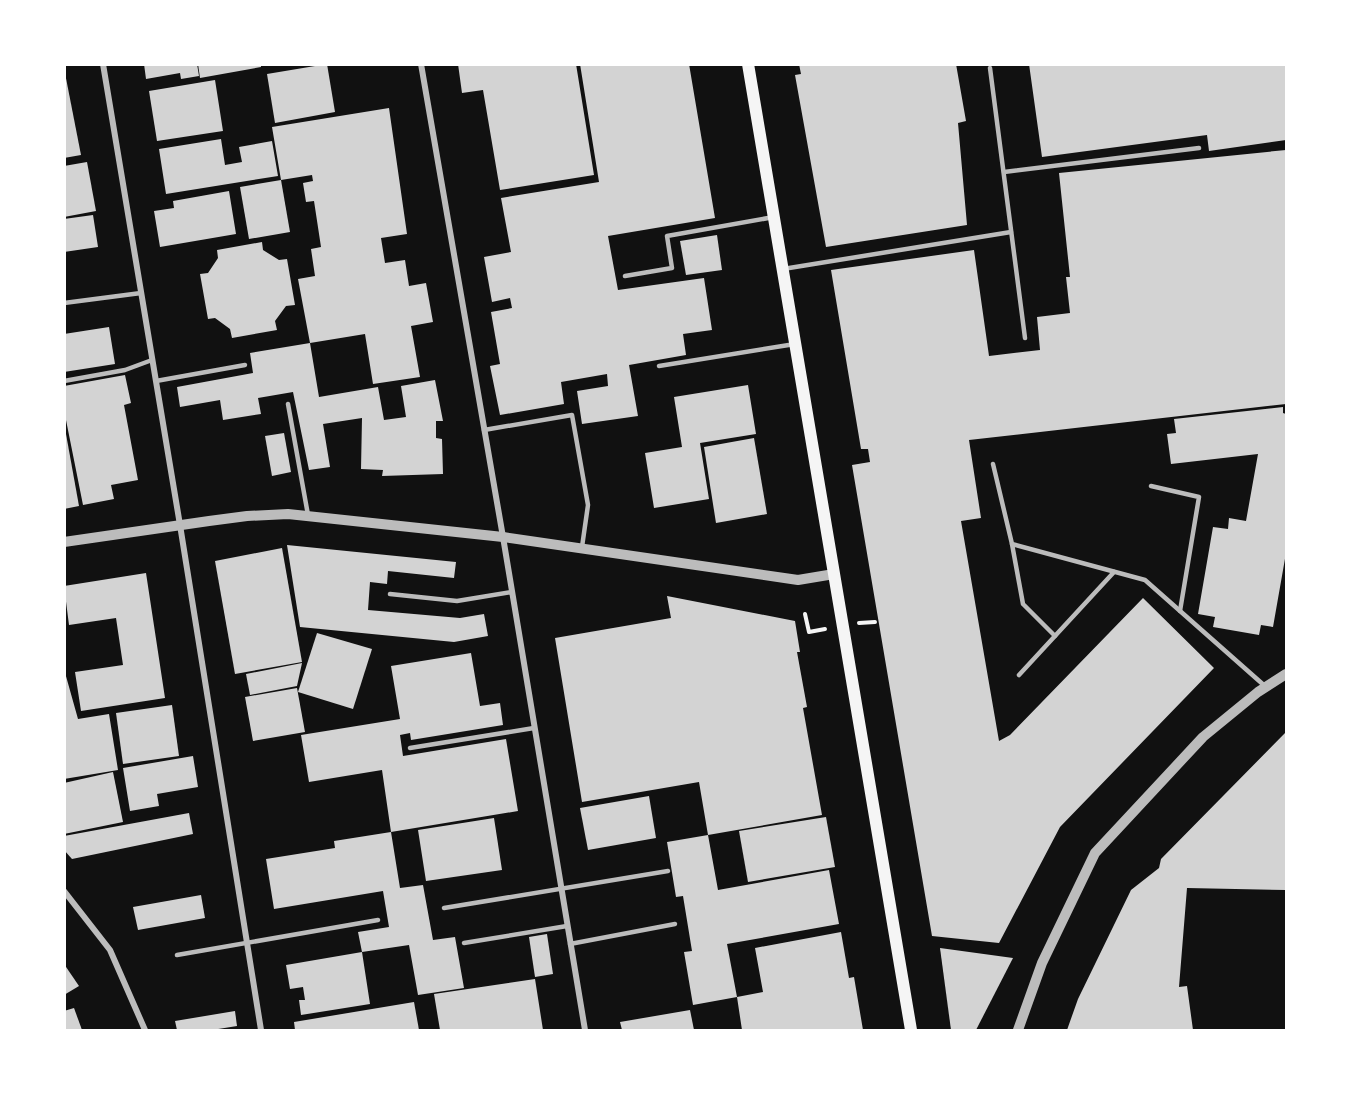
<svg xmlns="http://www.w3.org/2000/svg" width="1351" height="1095" viewBox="0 0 1351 1095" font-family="'Source Sans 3',sans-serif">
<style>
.building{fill:#d3d3d3}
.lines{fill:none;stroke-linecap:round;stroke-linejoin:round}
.path{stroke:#f5f5f5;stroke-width:4}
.service{stroke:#bcbcbc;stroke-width:4.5}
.minor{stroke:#bcbcbc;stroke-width:6}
.tertiary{stroke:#bcbcbc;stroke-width:10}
.secondary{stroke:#f5f5f5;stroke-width:12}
</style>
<rect width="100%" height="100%" fill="#111"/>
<g class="building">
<path d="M144,64H197L199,76L181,79L180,73L146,79Z"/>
<path d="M198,64H261V67L200,78Z"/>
<path d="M327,64L335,112L275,123L267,74Z"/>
<path d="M458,64H576L594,175L500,190L483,90L462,93Z"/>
<path d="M580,64H689L715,218L608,236L618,290L704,278L712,330L683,334L686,355L629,365L638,416L582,424L577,391L608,386L607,374L561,382L564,404L500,415L490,366L500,364L491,312L512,308L510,298L492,302L484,257L511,252L501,198L599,182Z"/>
<path d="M799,64H956L966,121L958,123L967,225L826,247L795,75L801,74Z"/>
<path d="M1029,64H1286V140L1209,151L1207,135L1042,157Z"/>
<path d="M64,68L81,155L64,158Z"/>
<path d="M215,80L223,131L157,141L149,91Z"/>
<path d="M389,108L407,234L381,238L385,263L405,260L409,286L426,283L433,322L411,326L420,377L373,384L365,334L310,343L298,279L315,276L311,249L321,247L314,201L306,202L303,183L313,181L312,175L281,180L272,127Z"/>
<path d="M221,139L225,165L242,162L239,147L272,141L278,176L166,194L159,149Z"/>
<path d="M1286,150V404L969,440L981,518L961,521L999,741L1010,735L1143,598L1214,668L1060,827L999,943L932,936L852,465L870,462L868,449H861L831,270L974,250L989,356L1040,350L1037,317L1070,313L1066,277H1070L1059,173Z"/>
<path d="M87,162L96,211L64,217V166Z"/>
<path d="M281,180L290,232L249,239L240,187Z"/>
<path d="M229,191L236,234L160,247L154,211L174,208L173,201Z"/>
<path d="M93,215L98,247L64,252V219Z"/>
<path d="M717,235L722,270L686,275L680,241Z"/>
<path d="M262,242L263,250L279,260L287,259L295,305L286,306L275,321L277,330L232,338L230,329L215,318L208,319L200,274L208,273L218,258L217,250Z"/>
<path d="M109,327L115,364L64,372V334Z"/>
<path d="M310,343L319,397L378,387L384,420L406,417L401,386L435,380L443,421H436V438L442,439L443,474L382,476L383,470L361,469L362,418L323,424L330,467L309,470L293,392L258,398L261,414L223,420L220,400L180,407L177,387L253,373L250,353Z"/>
<path d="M125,375L131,403L124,405L138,480L111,485L114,499L83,505L64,410V386Z"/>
<path d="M748,385L756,434L700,443L709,499L654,508L645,453L682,447L674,397Z"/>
<path d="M1283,407V413L1286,414V553L1273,627L1261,625L1259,635L1213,627L1215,617L1198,614L1213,527L1228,529L1229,518L1246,521L1258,454L1171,464L1167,434L1176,433L1174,419Z"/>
<path d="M284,433L291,472L272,476L265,436Z"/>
<path d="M66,434L79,506L64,509V435Z"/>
<path d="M754,438L767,514L716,523L704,447Z"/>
<path d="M287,545L456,562L454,578L388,571L387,584L370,582L368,610L460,618L484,614L488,636L454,642L300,627Z"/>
<path d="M282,548L302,662L235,674L215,561Z"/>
<path d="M146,573L165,698L81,711L75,672L123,665L116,618L69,625L64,586Z"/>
<path d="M667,596L795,621L800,652H797L807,707L803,708L822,815L708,835L699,782L582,802L555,638L671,618Z"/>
<path d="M317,633L372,649L353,709L298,692Z"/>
<path d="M471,653L480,706L500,703L503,725L411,740L410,733L400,735L403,756L506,739L518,811L391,832L382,770L309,782L301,735L400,719L391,666Z"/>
<path d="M302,663L297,686L250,695L246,674Z"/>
<path d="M64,669L78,719L109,714L118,770L64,779Z"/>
<path d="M297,688L305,732L253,741L245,697Z"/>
<path d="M172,705L179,756L123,764L116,713Z"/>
<path d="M1286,732V890L1187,888L1179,987L1187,986L1193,1030H1067L1078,999L1131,890L1159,868L1161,859Z"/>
<path d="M193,756L198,787L157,794L159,806L130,811L123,768Z"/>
<path d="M113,772L123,822L64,834V783Z"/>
<path d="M649,796L656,838L588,850L580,808Z"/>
<path d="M189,813L193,834L72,859L64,850V836Z"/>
<path d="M826,817L835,867L748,882L739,831Z"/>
<path d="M494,818L502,870L426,881L418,830Z"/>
<path d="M391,832L400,888L423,885L433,940L455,937L464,988L418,995L409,945L362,952L358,932L389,927L383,891L274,909L266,859L335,848L334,841Z"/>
<path d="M708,835L718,890L829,870L839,924L727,944L737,997L693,1005L684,952L692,951L683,896L676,897L667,842Z"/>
<path d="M201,895L205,918L138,930L133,907Z"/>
<path d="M841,932L849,978L854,977L863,1030H742L737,997L763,992L755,948Z"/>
<path d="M547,934L553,974L535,977L529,937Z"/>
<path d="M940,948L1013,958L976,1030H951Z"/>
<path d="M362,952L370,1004L301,1015L299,1000H305L303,987L290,989L286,965Z"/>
<path d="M64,964L79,986L64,995Z"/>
<path d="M535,979L543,1030H440L434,994Z"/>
<path d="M414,1002L419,1030H295L294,1022Z"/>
<path d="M74,1008L82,1030H64V1011Z"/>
<path d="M690,1010L694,1030H622L620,1022Z"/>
<path d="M235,1011L237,1026L212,1030H177L175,1021Z"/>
</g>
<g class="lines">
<g class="path">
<path d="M805,614L809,632L825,629"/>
<path d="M859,623L875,622"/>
</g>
<g class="service">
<path d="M990,68L1025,338"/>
<path d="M1004,172L1199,148"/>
<path d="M783,269L1011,232"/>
<path d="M625,276L672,268L667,236L774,217"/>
<path d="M64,303L141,293"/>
<path d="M659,366L795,344"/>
<path d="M64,381L125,370L152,360"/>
<path d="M156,381L245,365"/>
<path d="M288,404L308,515"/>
<path d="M484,430L572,415L588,505L582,547"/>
<path d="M993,464L1012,544L1145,580L1266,687"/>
<path d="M1151,486L1199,497L1180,611"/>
<path d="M1012,544L1023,604L1055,636"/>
<path d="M390,594L457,601L512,592"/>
<path d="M1019,675L1114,572"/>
<path d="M410,748L534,728"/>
<path d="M444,908L668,871"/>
<path d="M464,943L567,926"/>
<path d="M570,944L675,924"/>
<path d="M177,955L378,920"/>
</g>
<g class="minor">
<path d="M103,64L180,525L261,1030"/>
<path d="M421,64L503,537L585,1030"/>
<path d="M64,891L110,950L145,1030"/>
</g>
<g class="tertiary">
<path d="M64,542L209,521L247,516L288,514L503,537L798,580L834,574"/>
<path d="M1018,1030L1042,963L1095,853L1203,737L1258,692L1286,674"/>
</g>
<path class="secondary" d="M748,64L911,1030"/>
</g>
<rect width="1351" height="1095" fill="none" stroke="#ffffff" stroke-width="132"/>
</svg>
